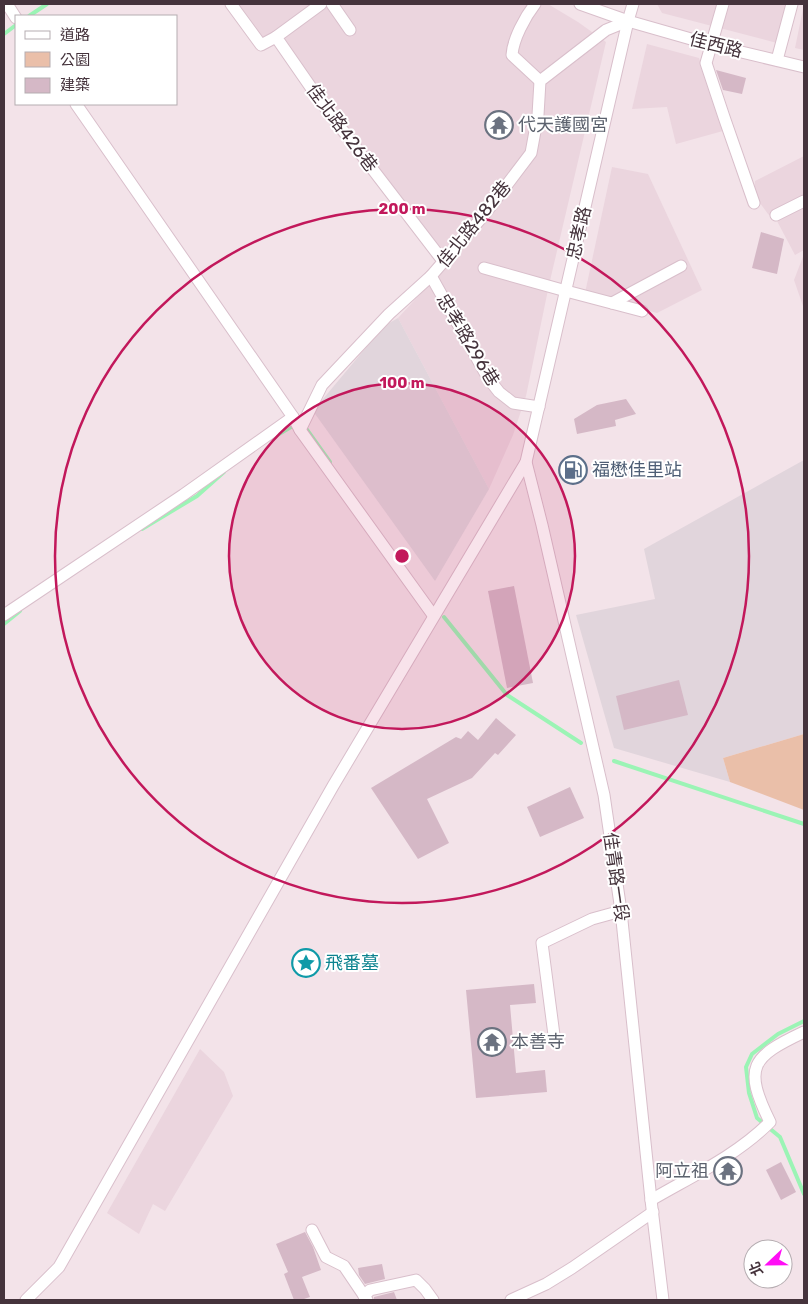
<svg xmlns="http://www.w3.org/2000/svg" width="808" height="1304" viewBox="0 0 808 1304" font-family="Rubik,'Noto Sans TC',sans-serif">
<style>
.residential{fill:#ebd5de}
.industrial{fill:#e1d5dc}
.green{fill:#eabfa9}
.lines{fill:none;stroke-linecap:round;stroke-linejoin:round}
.stream{stroke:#9bf4b5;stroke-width:4}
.building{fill:#d5b8c6}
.minor-casing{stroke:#d9bfcb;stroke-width:13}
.minor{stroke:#fff;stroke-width:11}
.ring{fill:none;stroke:#c2185b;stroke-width:2.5}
.labels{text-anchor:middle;stroke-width:4;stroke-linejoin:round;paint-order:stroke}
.street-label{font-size:18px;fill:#45333c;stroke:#fff}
.worship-label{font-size:18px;fill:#5b616d;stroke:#fff;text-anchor:start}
.service-label{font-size:18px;fill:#4e5e75;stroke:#fff;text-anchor:start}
.culture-label{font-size:18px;fill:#0d838f;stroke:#fff;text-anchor:start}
.centre{fill:#c2185b;stroke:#fff;stroke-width:2.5}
.ring-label{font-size:15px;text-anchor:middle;font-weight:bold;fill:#c2185b;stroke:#fff;stroke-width:4;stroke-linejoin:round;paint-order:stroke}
</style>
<rect width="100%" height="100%" fill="#f3e3e9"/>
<g class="residential">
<path d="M236,4H548L578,22L606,42L549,285L526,396L513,435L489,489L398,318L449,263L323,100L277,31L262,39Z"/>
<path d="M657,4H788L777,43L662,13Z"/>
<path d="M804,4V50L795,48Z"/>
<path d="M647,44L699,58L723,131L676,144L667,107L632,109Z"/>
<path d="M804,156V250L795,255L777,221L768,214L754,195L755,181Z"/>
<path d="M612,167L648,174L702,290L657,313L585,293Z"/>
<path d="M804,254V309L794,280Z"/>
<path d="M200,1049L224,1072L233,1096L165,1211L153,1204L139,1234L107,1213Z"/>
</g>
<g class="industrial">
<path d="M398,318L489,489L435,581L313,411L384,326Z"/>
<path d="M804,460V734L723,758L730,782L614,748L576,615L655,599L644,549Z"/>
</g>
<path class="green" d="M804,734V810L730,782L723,758Z"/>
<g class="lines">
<g class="stream">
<path d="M29,16L47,4"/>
<path d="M4,34L16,25"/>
<path d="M305,427L330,462"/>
<path d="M274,437L291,427"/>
<path d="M142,529L197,496L224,472"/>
<path d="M444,617L507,695L581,743"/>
<path d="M4,624L20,611"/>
<path d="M614,761L804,824"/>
<path d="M804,1021L778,1034L752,1054L746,1067L749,1093L757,1118L780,1137L804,1194"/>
</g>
</g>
<g class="building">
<path d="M716,70L746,78L742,94L723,90Z"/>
<path d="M761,232L784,239L777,274L752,268Z"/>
<path d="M626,399L636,414L615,420L616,426L577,434L574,419L597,405Z"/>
<path d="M514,586L533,683L507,688L488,591Z"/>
<path d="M679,680L688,715L624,730L616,696Z"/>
<path d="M496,718L516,735L498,755L495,753L472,778L427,799L449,843L418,859L371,788L456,737L461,739L468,731L478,740Z"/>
<path d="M570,787L584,818L540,837L527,807Z"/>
<path d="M534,984L536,1003L510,1005L516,1073L545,1070L547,1092L476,1098L466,990Z"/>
<path d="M781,1162L796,1192L781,1200L766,1170Z"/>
<path d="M305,1232L313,1247L321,1270L302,1277L310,1297L301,1300H294L284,1274L288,1272L276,1244Z"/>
<path d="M382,1264L385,1279L365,1284L359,1275L358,1268Z"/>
<path d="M394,1292L397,1300H374V1297Z"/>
</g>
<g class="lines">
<defs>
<g id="minor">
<path d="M7,4L16,18"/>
<path d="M231,4L261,45L276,37"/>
<path d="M321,4L276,37L321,102L443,261"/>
<path d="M332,4L350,30"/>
<path d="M535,4C525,17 513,39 512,55L540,81"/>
<path d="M580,4L628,21L712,45L804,67"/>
<path d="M723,4L706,63L724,117L754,203"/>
<path d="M777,60L792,4"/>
<path d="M76,104L293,417"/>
<path d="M776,215L804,201"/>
<path d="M484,268L566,291L642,311"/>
<path d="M431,276L488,378L499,392L513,403L539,407"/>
<path d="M612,303L681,266"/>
<path d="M300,430L322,385L389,314L431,276L484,215L531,153L538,115L540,81L606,30L628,21"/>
<path d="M526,462L542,525L604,795L621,911L651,1200L663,1300"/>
<path d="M4,615L183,495L293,417L300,430L433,615"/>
<path d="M554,1035L542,943L592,919L621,911"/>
<path d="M651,1200C692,1176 736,1156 770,1122C743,1067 751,1057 804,1032"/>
<path d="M312,1230L326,1257L344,1266L367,1300"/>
<path d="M364,1296L370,1290L416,1280L425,1289L433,1300"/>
<path d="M26,1300L59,1267L333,786L526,462L628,21L633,4"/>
<path d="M511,1300L546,1284L572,1268L653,1212"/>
</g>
</defs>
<use href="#minor" class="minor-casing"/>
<use href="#minor" class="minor"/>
</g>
<circle cx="402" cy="556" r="173" fill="#c2185b" fill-opacity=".12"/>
<g class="ring">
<circle cx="402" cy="556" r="173"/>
<circle cx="402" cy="556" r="347"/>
</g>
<defs>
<symbol id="temple-ring" viewBox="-11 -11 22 22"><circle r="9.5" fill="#fff" stroke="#6b7280" stroke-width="1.5"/><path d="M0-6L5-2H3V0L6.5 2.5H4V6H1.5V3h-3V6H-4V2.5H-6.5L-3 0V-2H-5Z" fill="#6b7280"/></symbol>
<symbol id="fuel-ring" viewBox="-11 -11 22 22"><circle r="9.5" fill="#fff" stroke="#5c6f8a" stroke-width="1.5"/><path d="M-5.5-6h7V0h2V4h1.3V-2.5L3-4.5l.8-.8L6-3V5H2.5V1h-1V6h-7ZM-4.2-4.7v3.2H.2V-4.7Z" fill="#5c6f8a"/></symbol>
<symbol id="sight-ring" viewBox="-11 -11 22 22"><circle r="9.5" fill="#fff" stroke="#0f9aa8" stroke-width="1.5"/><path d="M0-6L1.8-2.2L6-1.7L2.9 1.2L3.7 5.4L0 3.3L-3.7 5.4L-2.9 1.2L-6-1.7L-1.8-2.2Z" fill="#0f9aa8"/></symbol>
</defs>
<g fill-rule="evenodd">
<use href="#temple-ring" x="483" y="109" width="32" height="32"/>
<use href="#fuel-ring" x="557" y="454" width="32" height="32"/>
<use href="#sight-ring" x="290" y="947" width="32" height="32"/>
<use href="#temple-ring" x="476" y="1026" width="32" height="32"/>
<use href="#temple-ring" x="712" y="1155" width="32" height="32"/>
</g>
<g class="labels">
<g class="street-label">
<text transform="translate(716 45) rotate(14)" y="6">佳西路</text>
<text transform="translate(342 128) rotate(53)" y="6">佳北路426巷</text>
<text transform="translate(474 224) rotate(-51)" y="6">佳北路482巷</text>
<text transform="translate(579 233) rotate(-77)" y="6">忠孝路</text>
<text transform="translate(468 340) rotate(59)" y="6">忠孝路296巷</text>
<text transform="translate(616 877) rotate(82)" y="6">佳青路一段</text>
</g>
<g class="worship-label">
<text x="518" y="131">代天護國宮</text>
<text x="511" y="1048">本善寺</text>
<text x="709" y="1177" text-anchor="end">阿立祖</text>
</g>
<g class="service-label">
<text x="592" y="476">福懋佳里站</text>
</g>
<g class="culture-label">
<text x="325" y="969">飛番墓</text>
</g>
</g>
<circle cx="402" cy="556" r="8" class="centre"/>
<g class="ring-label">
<text x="402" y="214">200 m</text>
<text x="402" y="388">100 m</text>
</g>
<rect width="808" height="1304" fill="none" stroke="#45333c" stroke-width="10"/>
<rect x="15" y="15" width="162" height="90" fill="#ffffff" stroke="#b5adb1"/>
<rect x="25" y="31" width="25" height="8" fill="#ffffff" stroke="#b5adb1"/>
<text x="60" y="40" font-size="15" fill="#45333c">道路</text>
<rect x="25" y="52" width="25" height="15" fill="#eabfa9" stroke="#b5adb1"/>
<text x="60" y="65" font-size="15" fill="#45333c">公園</text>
<rect x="25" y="78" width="25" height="15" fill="#d5b8c6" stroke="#b5adb1"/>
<text x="60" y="90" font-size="15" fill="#45333c">建築</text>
<g transform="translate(768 1264) rotate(248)"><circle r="24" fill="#ffffff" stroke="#b5adb1"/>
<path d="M0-4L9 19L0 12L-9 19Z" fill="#ff0ef5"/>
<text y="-8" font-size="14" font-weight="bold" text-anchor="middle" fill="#45333c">北</text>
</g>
</svg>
